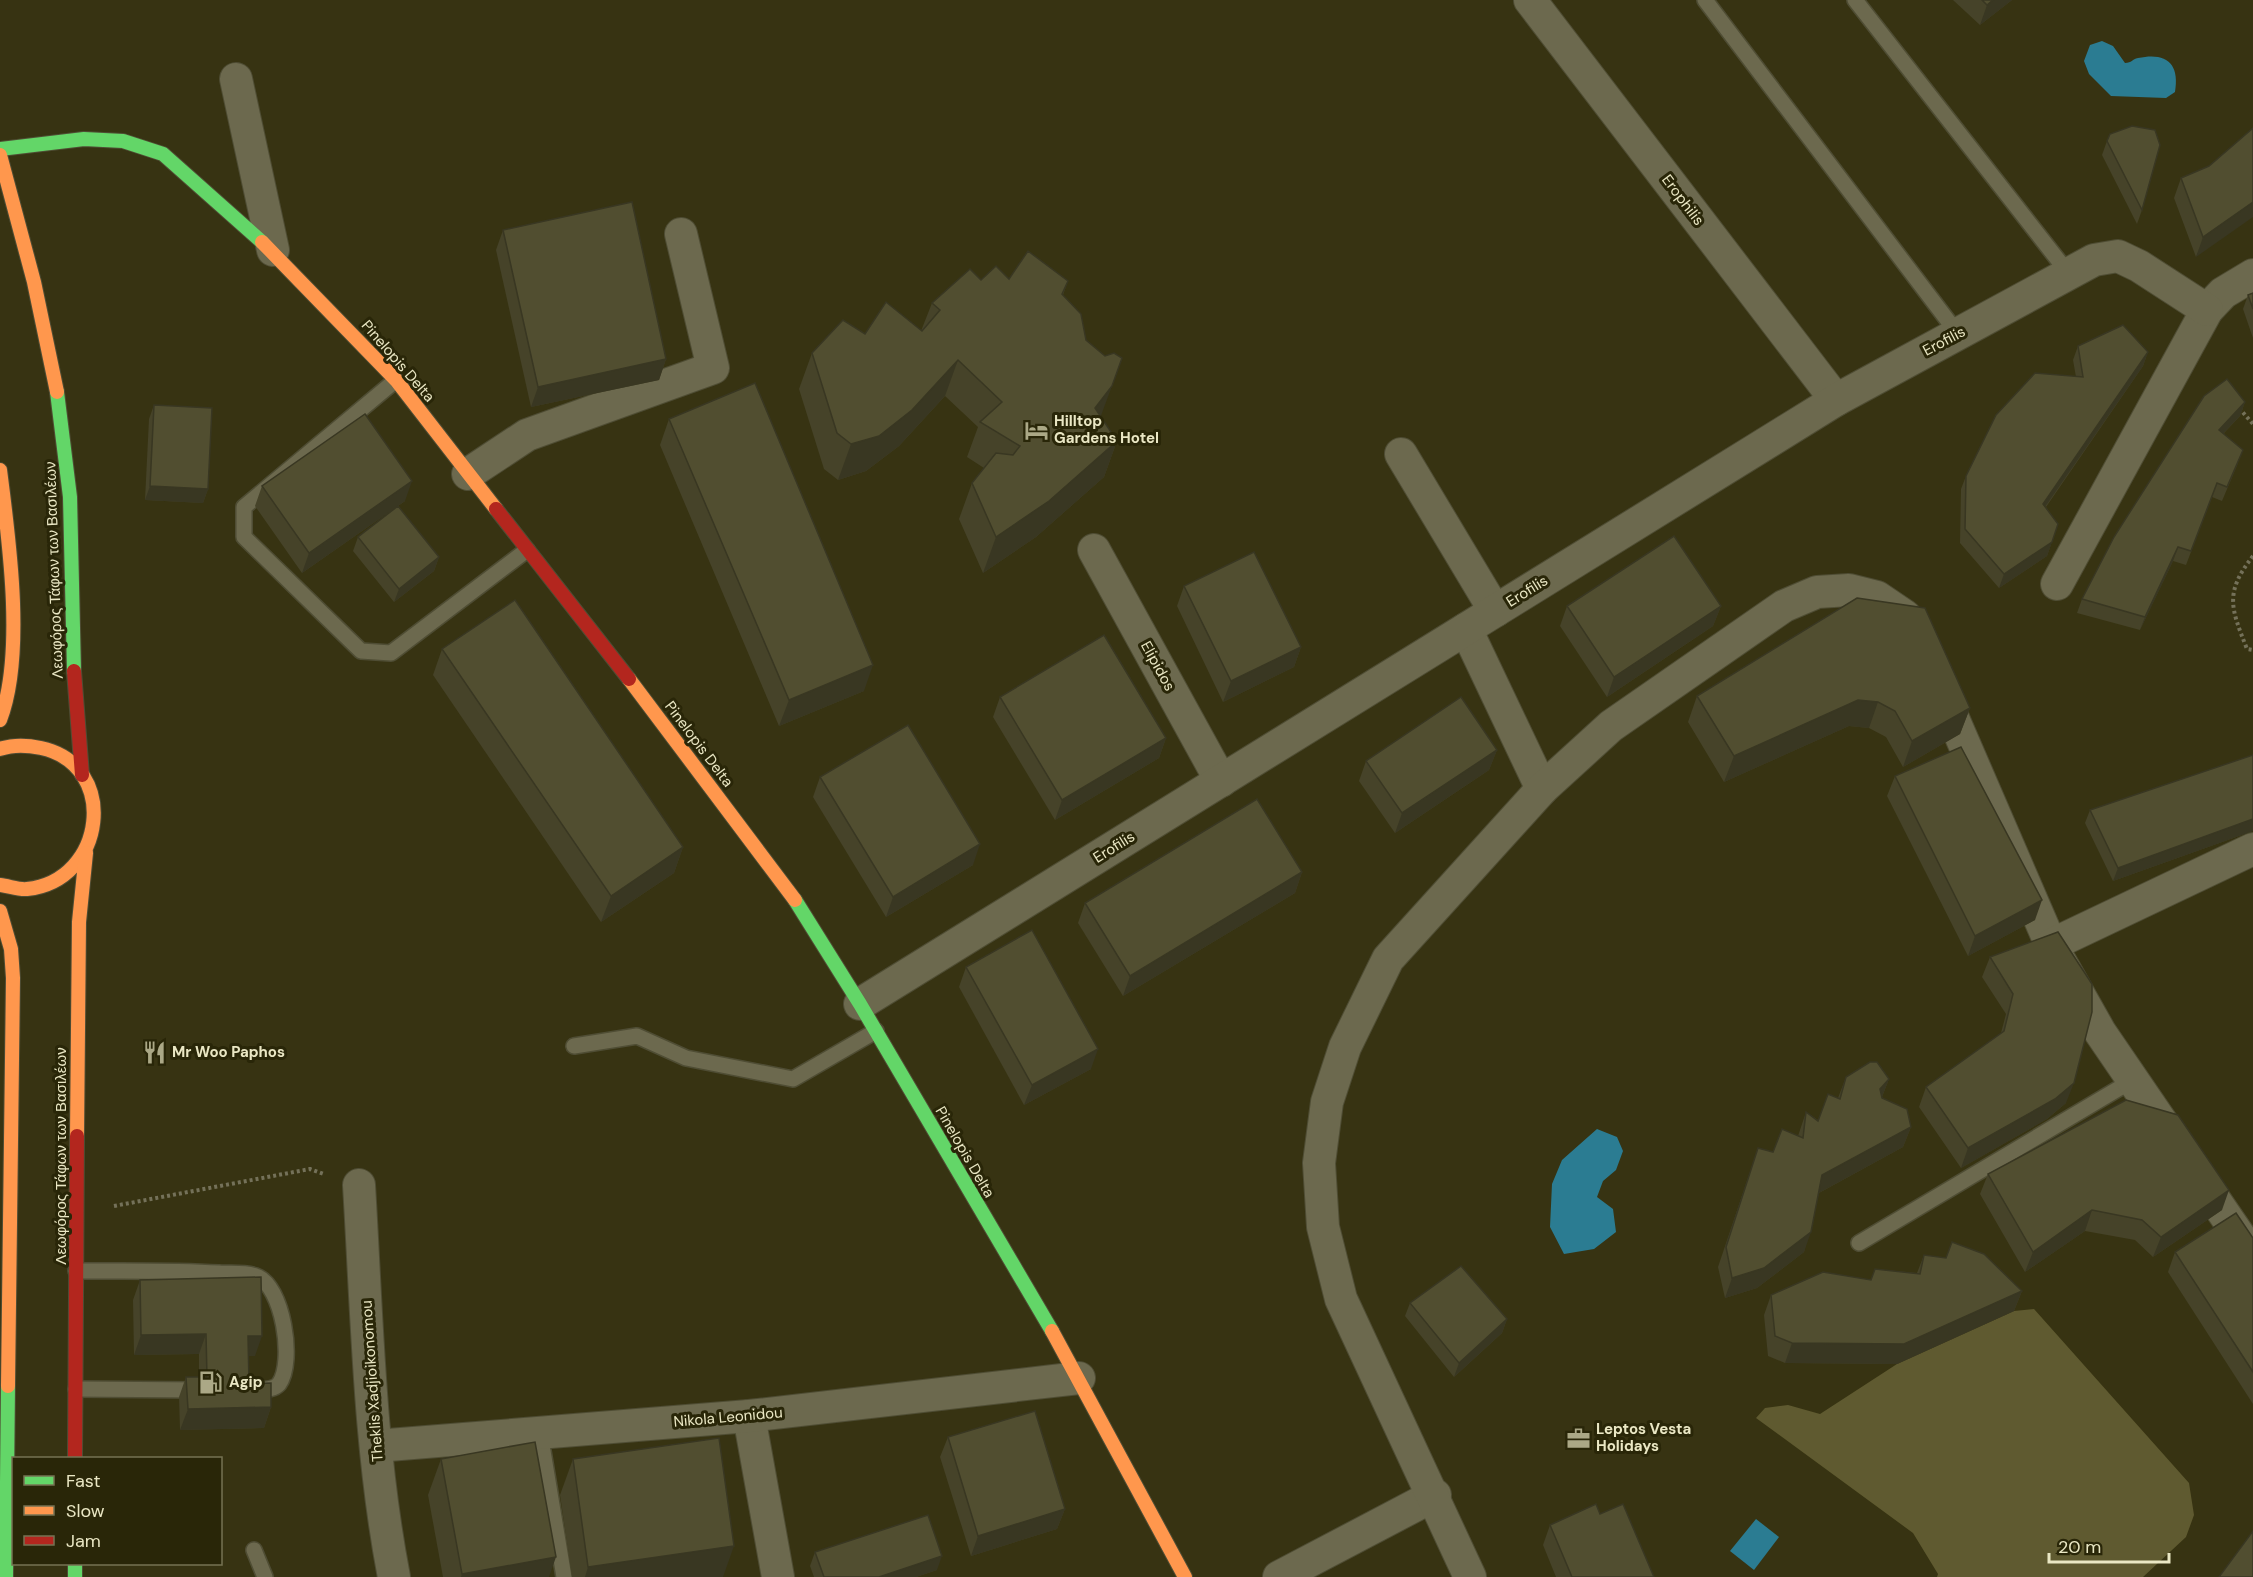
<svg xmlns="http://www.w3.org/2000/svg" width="2253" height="1577" viewBox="0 0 2253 1577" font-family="'DM Sans',sans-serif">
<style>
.green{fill:#5f5a30}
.water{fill:#2b7c92}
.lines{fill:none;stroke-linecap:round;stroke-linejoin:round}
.lane-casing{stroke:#4f4d34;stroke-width:18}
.street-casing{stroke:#4f4d34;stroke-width:34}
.fast-casing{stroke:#4f4d34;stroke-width:16}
.slow-casing{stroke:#4f4d34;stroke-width:16}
.jam-casing{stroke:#4f4d34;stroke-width:16}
.path{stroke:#747159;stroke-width:4;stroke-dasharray:3 3;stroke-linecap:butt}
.lane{stroke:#6c694e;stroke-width:15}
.street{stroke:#6c694e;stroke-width:32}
.fast{stroke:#63d668;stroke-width:14}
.slow{stroke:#ff974d;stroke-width:14}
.jam{stroke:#b3261e;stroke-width:14}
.wall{fill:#464329}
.shaded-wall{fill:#393722}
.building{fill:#514e30;stroke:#393722;stroke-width:1.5}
.labels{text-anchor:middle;stroke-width:6;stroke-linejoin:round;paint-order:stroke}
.street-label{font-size:15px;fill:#eae7c4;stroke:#292608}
.poi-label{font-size:15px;font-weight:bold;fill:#eae7c4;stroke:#292608;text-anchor:start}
</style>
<rect width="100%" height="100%" fill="#373312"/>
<path class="green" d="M2034,1309L2189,1483L2194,1515L2186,1537L2143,1577H1937L1938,1574L1913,1533L1756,1418L1765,1408L1788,1405L1820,1414L1897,1364L2014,1311Z"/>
<g class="water">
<path d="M2102,41L2113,46L2125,63C2132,63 2132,59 2138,58C2166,52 2180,63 2175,92L2166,98L2111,96L2089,74L2084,61L2090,45Z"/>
<path d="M1597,1129L1617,1137L1623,1151L1616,1170L1603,1181L1597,1197L1613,1209L1616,1232L1594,1249L1564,1254L1550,1227L1552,1184L1562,1160Z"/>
<path d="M1756,1519L1779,1537L1754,1570L1730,1551Z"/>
</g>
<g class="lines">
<defs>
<g id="lane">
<path d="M1705,0L1958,334"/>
<path d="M1855,0L2069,274"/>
<path d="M396,380L244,507V537L361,651L391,653L527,550"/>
<path d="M574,1046L637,1036L686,1058L793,1079L876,1031"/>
<path d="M1859,1243L2133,1080"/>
<path d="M76,1271C124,1271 172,1270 219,1273C230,1274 245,1272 256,1276C283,1285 295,1362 279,1384C273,1391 261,1389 253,1390"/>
<path d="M76,1389L200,1390"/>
<path d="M540,1433L564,1577"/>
<path d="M254,1550L265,1577"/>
</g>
<g id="street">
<path d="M1530,0L1836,400"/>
<path d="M236,79L273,250"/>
<path d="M1401,454L1495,611"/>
<path d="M468,474L527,435L713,368L681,234"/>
<path d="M1094,550L1221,781"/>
<path d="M2057,584L2207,310L2223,293L2253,275"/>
<path d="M1466,629L1542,789"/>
<path d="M1943,695L2051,945L2100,1032L2253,1256"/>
<path d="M2051,945L2253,849"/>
<path d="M860,1004L1836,400L2094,260L2118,256L2139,266L2207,310"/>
<path d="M359,1185C367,1315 369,1448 394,1577"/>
<path d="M749,1416L778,1577"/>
<path d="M376,1446L749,1416L1079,1378"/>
<path d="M1279,1577L1435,1495"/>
<path d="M1470,1577L1341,1299L1323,1227L1319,1163L1327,1102L1345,1047L1388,959L1542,789L1611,726L1784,606L1817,592L1849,590L1877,597L1905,616L1913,631"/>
</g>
<g id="fast">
<path d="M0,149L84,139L123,141L163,154L262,242"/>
<path d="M57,392L70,497L74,671"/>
<path d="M795,900L860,1004L1052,1331"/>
<path d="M75,1564V1577"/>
<path d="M6,1577L8,1386"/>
</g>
<g id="slow">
<path d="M0,155L34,282L57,392"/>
<path d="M262,242L396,380L496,509"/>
<path d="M0,470C9,540 25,655 0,720"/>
<path d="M629,679L795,900"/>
<path d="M0,749C14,744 27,745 41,748C120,765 106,881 27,889C19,890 9,886 0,885"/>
<path d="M0,911L11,949L13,978L8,1386"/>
<path d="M77,1136L79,922L86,853"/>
<path d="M1052,1331L1185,1577"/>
</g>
<g id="jam">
<path d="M496,509L629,679"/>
<path d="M74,671L82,775"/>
<path d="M75,1458L77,1136"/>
</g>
</defs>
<use href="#lane" class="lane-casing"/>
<use href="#street" class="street-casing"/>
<use href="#fast" class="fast-casing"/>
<use href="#slow" class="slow-casing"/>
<use href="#jam" class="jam-casing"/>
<g class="path">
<path d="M2239,408L2253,424"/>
<path d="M2253,556C2224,593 2231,608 2247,649L2253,650"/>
<path d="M114,1206L310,1169L324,1174"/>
</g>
<use href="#lane" class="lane"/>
<use href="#street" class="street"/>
<use href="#fast" class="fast"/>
<use href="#slow" class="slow"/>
<use href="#jam" class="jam"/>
</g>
<g class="wall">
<path d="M1953,0H2012L1980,25Z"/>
<path d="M2253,128L2196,257L2174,198L2181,178L2209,166Z"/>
<path d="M2107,141L2142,210L2137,224L2102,155Z"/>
<path d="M503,230L666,359L659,380L531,407L496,250Z"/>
<path d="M1009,279L1068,281L1063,295L1100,417L1117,441L1104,477L1036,537L983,573L959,519L972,483L984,468L967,457L978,427L945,396L899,446L866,471L838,480L824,469L799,389L812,353L865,334L921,331L932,303L981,280Z"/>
<path d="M2253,293V338L2243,309L2248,295Z"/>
<path d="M2078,346L2148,352L2143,366L2046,507L2058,524L2047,556L1999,588L1960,543L1961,489L1966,476L2076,377L2073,360Z"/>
<path d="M2245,402L2240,416L2224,433L2238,463L2222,501L2212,497L2186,565L2173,561L2140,630L2077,613L2082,599Z"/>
<path d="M154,405L208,489L203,503L145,500L149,419Z"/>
<path d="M669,419L864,691L779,726L660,445Z"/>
<path d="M262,486L405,501L398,506L439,557L434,571L394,602L353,551L358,537L395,508L302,573L255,506Z"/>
<path d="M1184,586L1301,647L1294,667L1223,702L1177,606Z"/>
<path d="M1857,598L1970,708L1960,734L1903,767L1886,737L1869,728L1849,726L1724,782L1688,722L1697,696Z"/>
<path d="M1567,606H1721L1713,626L1607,697L1560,626Z"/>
<path d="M442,649L683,847L674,873L601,922L433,675Z"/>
<path d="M1000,697L1166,738L1159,758L1055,820L993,717Z"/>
<path d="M1497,750L1489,770L1395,833L1359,781L1366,761Z"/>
<path d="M2253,755V831L2113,881L2085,823L2090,810Z"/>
<path d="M1895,776L2035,920L1968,956L1887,796Z"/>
<path d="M820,777L973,865L886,917L813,797Z"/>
<path d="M1302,872L1295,893L1123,996L1078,923L1085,903Z"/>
<path d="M2058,932L2066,1103L2047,1119L1961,1168L1919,1107L1926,1087L2001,1033L2006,1014L1982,977L1990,957Z"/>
<path d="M966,967L1091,1069L1024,1105L959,987Z"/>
<path d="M1846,1077L1889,1079L1882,1097L1911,1127L1903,1147L1819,1193L1804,1252L1757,1288L1725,1298L1718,1267L1758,1148L1773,1152L1798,1136L1806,1112L1818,1120L1838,1098Z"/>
<path d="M1988,1174L2222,1210L2153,1257L2135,1240L2085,1231L2025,1272L1980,1194Z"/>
<path d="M2253,1238V1404L2168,1272L2175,1252Z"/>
<path d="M1924,1255L2022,1291L2014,1311L1897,1364L1785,1363L1768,1356L1764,1315L1771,1295L1871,1280L1875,1269L1917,1273Z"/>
<path d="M140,1280L255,1356H248L249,1384L271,1407L264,1428L180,1430L179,1397L186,1377H199V1354L134,1355L133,1300Z"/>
<path d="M1410,1303L1507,1319L1502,1333L1454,1377L1405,1316Z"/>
<path d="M948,1437L1065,1509L1057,1529L971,1556L940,1457Z"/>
<path d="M441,1459L549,1577H443L428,1495Z"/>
<path d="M573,1459L723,1577H572L560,1495Z"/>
<path d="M1600,1514L1654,1577H1556L1543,1545L1550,1525Z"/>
<path d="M815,1552L937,1570L916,1577H814L810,1566Z"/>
</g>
<g class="shaded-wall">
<path d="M1993,0H2012L1980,25L1987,5Z"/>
<path d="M2253,202V217L2196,257L2203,237Z"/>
<path d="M2148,352L2143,366L2038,517L2043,504Z"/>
<path d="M666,359L659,380L531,407L538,387Z"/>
<path d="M958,360L945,396L899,446L866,471L838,480L851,444Z"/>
<path d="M1112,386L1099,421L1095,408Z"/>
<path d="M2245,402L2240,416L2214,443L2219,430Z"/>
<path d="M1117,441L1104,477L1036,537L983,573L996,537Z"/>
<path d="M412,481L405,501L302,573L309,553Z"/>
<path d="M150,486L208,489L203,503L145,500Z"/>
<path d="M2052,542L2047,556L1999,588L2004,574Z"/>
<path d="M2178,547L2173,561L2140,630L2145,617Z"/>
<path d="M439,557L434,571L394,602L399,589Z"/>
<path d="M1721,606L1713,626L1607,697L1614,677Z"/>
<path d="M1301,647L1294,667L1223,702L1231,681Z"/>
<path d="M873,665L864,691L779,726L789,700Z"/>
<path d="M1858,700L1878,702L1869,728L1849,726L1724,782L1734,756Z"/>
<path d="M1970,708L1960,734L1903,767L1912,741Z"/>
<path d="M1166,738L1159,758L1055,820L1062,800Z"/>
<path d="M1497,750L1489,770L1395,833L1402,813Z"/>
<path d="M2253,819V831L2113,881L2118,868Z"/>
<path d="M980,844L973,865L886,917L893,897Z"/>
<path d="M683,847L674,873L601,922L611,896Z"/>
<path d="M1302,872L1295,893L1123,996L1130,976Z"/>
<path d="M2042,900L2035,920L1968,956L1975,936Z"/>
<path d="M1098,1049L1091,1069L1024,1105L1032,1085Z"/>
<path d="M1889,1079L1881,1099L1880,1089Z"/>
<path d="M2074,1083L2066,1103L2047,1119L1961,1168L1968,1148Z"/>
<path d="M1911,1127L1903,1147L1815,1195L1822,1175Z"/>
<path d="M2229,1190L2222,1210L2153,1257L2161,1237Z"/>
<path d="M2092,1210L2085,1231L2025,1272L2033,1252Z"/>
<path d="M1811,1232L1804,1252L1757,1288L1725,1298L1732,1278Z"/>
<path d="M2022,1291L2014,1311L1897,1364L1785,1363L1792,1343Z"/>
<path d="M1507,1319L1502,1333L1454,1377L1459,1363Z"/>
<path d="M206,1334L199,1354L134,1355L141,1335Z"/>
<path d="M248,1336H262L255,1356H241Z"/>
<path d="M271,1407L264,1428L180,1430L188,1409Z"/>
<path d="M1065,1509L1057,1529L971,1556L978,1536Z"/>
<path d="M734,1546L723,1577H585L588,1567Z"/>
<path d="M942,1556L937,1570L916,1577H879Z"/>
<path d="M556,1557L549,1577H461L462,1574Z"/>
</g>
<g class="building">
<path d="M1982,0H1993L1987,5Z"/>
<path d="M2132,126L2155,130L2160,145L2142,210L2107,141L2110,134Z"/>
<path d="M2253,128V202L2203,237L2181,178L2209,166Z"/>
<path d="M632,202L666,359L538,387L503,230Z"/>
<path d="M1028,251L1068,281L1062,294L1081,314L1086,340L1105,356L1114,353L1122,358L1112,386L1095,408L1117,441L1049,501L996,537L972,483L996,453L1013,455L1020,446L980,422L1002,402L958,360L912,410L879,436L851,444L837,433L812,353L843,320L865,334L886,302L922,331L940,310L932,303L970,269L981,280L996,266L1009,279Z"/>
<path d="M2253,293V309L2248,295Z"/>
<path d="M2123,325L2148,352L2043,504L2058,524L2052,542L2004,574L1965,529L1966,476L1996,415L2035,373L2083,377L2078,346Z"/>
<path d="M2227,379L2245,402L2219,430L2243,450L2227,487L2217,483L2191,551L2178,547L2145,617L2082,599L2114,537L2204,396Z"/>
<path d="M755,383L873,665L789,700L669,419Z"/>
<path d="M154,405L212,408L208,489L150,486Z"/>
<path d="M365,414L412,481L309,553L262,486Z"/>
<path d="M398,506L439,557L399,589L358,537Z"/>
<path d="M1674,536L1721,606L1614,677L1567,606Z"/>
<path d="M1254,552L1301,647L1231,681L1184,586Z"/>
<path d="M1857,598L1925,608L1970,708L1912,741L1895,711L1878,702L1858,700L1734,756L1697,696Z"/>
<path d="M515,600L683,847L611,896L442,649Z"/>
<path d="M1104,635L1166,738L1062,800L1000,697Z"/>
<path d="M1461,697L1497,750L1402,813L1366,761Z"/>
<path d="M908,725L980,844L893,897L820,777Z"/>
<path d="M1961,747L2042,900L1975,936L1895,776Z"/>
<path d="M2253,755V819L2118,868L2090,810Z"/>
<path d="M1257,799L1302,872L1130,976L1085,903Z"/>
<path d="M1032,930L1098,1049L1032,1085L966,967Z"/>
<path d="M2058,932L2092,984V1012L2074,1083L2055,1099L1968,1148L1926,1087L2004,1031L2013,994L1990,957Z"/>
<path d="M1870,1062H1877L1889,1079L1880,1089L1882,1098L1907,1109L1911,1127L1822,1175L1811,1232L1764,1268L1732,1278L1726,1247L1758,1148L1773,1152L1782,1129L1803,1138L1806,1112L1818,1121L1828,1094L1840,1099L1846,1077Z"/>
<path d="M2126,1100L2178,1115L2229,1190L2161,1237L2142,1220L2092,1210L2033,1252L1988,1174Z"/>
<path d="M2236,1213L2253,1238V1372L2175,1252Z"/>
<path d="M1952,1242L1984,1254L2022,1291L1904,1344L1792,1343L1775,1336L1771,1295L1823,1272L1871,1280L1875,1269L1920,1274L1924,1255L1946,1258Z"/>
<path d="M1461,1266L1507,1319L1459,1363L1410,1303Z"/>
<path d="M261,1277L262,1336H248L249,1384L271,1383V1407L188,1409L186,1377H207L206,1334L141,1335L140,1280Z"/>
<path d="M1035,1411L1065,1509L978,1536L948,1437Z"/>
<path d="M719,1438L734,1546L588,1567L573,1459Z"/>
<path d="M535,1442L556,1557L462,1574L441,1459Z"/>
<path d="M1596,1504L1600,1514L1623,1504L1654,1577H1572L1550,1525Z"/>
<path d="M928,1515L942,1556L879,1577H824L815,1552Z"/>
<path d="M2253,1531V1577H2219Z"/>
</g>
<defs>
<symbol id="hotel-bare" viewBox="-9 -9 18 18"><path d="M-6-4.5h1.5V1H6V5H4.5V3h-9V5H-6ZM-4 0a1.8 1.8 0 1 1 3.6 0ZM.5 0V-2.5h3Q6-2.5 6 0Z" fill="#aba886" stroke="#292608" stroke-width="2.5" paint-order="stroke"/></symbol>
<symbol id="restaurant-bare" viewBox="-9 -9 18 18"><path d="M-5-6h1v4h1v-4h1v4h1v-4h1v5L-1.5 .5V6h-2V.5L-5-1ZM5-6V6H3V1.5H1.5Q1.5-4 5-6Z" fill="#aba886" stroke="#292608" stroke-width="2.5" paint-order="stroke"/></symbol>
<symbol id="fuel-bare" viewBox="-9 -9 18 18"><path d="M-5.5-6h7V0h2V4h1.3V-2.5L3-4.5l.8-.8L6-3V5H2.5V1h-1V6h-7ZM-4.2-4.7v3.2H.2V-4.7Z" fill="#aba886" stroke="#292608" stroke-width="2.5" paint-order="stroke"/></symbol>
<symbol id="office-bare" viewBox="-9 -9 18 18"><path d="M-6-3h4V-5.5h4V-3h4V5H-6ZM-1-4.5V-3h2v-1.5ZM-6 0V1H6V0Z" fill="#aba886" stroke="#292608" stroke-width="2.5" paint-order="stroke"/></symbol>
</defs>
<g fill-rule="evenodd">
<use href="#hotel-bare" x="1020" y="414" width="33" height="33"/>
<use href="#restaurant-bare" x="138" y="1036" width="33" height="33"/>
<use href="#fuel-bare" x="194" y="1366" width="33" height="33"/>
<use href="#office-bare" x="1562" y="1422" width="33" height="33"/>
</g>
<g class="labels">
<g class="street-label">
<text transform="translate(1683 200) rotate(53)" y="5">Erophilis</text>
<text transform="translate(1944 341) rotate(-28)" y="5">Erofilis</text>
<text transform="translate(398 361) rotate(49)" y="5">Pinelopis Delta</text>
<text transform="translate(54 570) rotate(-92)" y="5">Λεωφόρος Τάφων των Βασιλέων</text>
<text transform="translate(1527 591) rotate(-32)" y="5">Erofilis</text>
<text transform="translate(1158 666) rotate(61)" y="5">Elipidos</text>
<text transform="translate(699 744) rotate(53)" y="5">Pinelopis Delta</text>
<text transform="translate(1114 847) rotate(-32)" y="5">Erofilis</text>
<text transform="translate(965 1152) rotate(60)" y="5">Pinelopis Delta</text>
<text transform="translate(61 1156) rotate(-90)" y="5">Λεωφόρος Τάφων των Βασιλέων</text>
<text transform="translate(372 1381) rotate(-94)" y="5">Theklis Xadjioikonomou</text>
<text transform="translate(728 1417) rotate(-5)" y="5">Nikola Leonidou</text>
</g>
<g class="poi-label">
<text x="1054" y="426">Hilltop<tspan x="1054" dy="17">Gardens Hotel</tspan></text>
<text x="172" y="1057">Mr Woo Paphos</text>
<text x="229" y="1387">Agip</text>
<text x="1596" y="1434">Leptos Vesta<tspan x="1596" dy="17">Holidays</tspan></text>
</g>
</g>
<rect x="12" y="1457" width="210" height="108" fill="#292608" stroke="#767353" stroke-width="1.5"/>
<rect x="24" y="1476" width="30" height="9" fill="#63d668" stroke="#767353" stroke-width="1.5"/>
<text x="66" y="1487" font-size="18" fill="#eae7c4">Fast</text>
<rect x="24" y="1506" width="30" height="9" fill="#ff974d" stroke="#767353" stroke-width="1.5"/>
<text x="66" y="1517" font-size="18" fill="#eae7c4">Slow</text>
<rect x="24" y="1536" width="30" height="9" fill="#b3261e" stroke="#767353" stroke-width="1.5"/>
<text x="66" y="1547" font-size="18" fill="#eae7c4">Jam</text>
<path d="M2049 1553v9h120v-9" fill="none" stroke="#eae7c4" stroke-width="3"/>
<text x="2058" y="1553" font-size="18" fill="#eae7c4" stroke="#292608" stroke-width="4.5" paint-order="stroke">20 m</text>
</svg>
